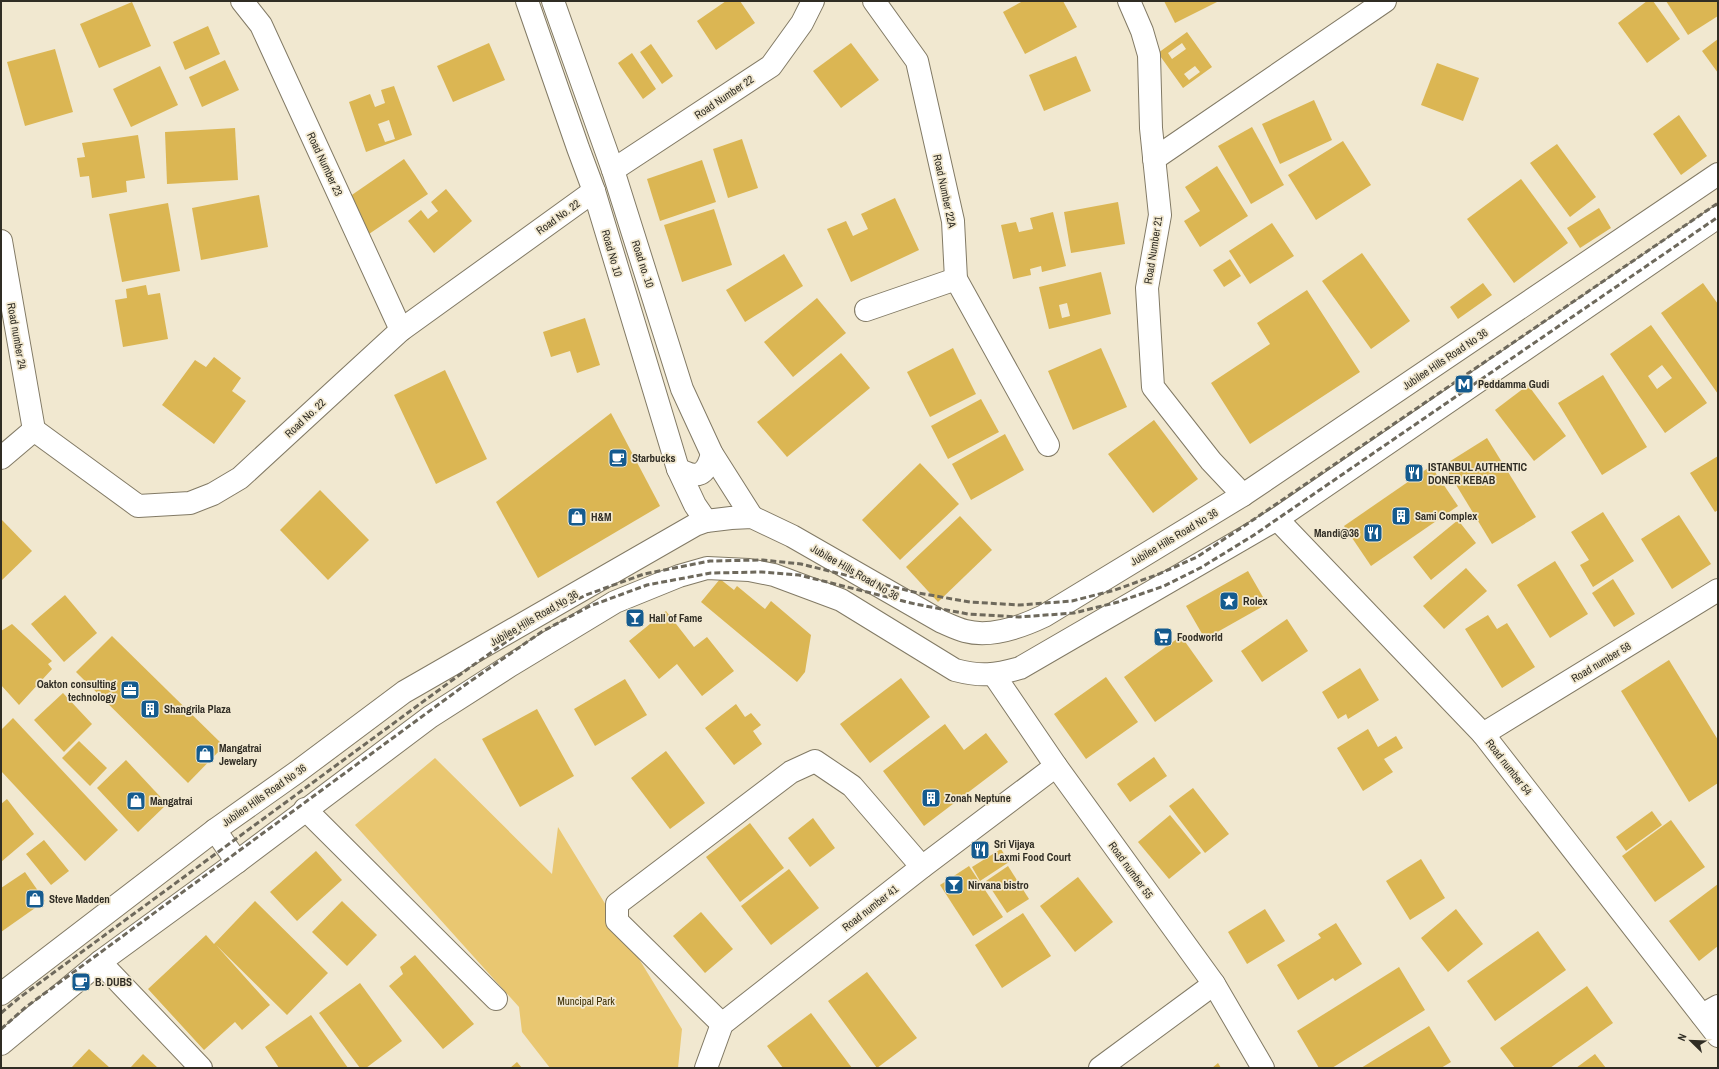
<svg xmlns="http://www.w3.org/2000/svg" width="1719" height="1069" viewBox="0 0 1719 1069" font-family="'Archivo Narrow',sans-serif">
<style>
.green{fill:#e9c771}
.building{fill:#dbb653;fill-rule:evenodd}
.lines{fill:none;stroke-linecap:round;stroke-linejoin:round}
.street-casing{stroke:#827a65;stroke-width:24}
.secondary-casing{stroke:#827a65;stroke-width:24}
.primary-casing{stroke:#827a65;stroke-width:24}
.street{stroke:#fff;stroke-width:22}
.secondary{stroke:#fff;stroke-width:22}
.primary{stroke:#fff;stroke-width:22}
.rail{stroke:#6e695c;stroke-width:3;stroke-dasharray:6 3;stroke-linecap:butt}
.labels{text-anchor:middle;stroke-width:3.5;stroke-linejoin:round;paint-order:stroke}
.street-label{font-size:11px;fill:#302d24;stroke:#f1e8d0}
.poi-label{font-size:11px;font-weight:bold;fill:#302d24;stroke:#f1e8d0;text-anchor:start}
.park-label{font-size:11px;fill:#423307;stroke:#f1e8d0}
</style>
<rect width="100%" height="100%" fill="#f1e8d0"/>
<path class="green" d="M435,758L552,874L558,827L682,1029L678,1068H550L522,1032L519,1007L355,825Z"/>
<g class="building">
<path d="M726,1H740L755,23L716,50L697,21Z"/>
<path d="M1023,1H1063L1077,27L1025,54L1003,12Z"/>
<path d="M1164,1H1219L1175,23Z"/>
<path d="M1647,1H1653L1680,39L1647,63L1618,23Z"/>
<path d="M1666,1H1718V16L1688,35Z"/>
<path d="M132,2L151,46L99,68L80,24Z"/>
<path d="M208,26L220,54L185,70L173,42Z"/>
<path d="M1187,32L1212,67L1183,88L1158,53ZM1182,43L1186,49L1172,59L1168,53ZM1195,66L1200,72L1189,80L1184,74Z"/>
<path d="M1718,39V73L1702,51Z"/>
<path d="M489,43L505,80L453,102L437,66Z"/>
<path d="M851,43L879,80L841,108L813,71Z"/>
<path d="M651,44L673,76L662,84L640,52Z"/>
<path d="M55,49L73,112L25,126L7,62Z"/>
<path d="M632,53L656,89L643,99L618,63Z"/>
<path d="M1076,56L1091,91L1044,111L1029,75Z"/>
<path d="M225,60L239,90L202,107L189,77Z"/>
<path d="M1437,63L1479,78L1463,121L1421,105Z"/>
<path d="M160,66L178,105L131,127L113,89Z"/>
<path d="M394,86L412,135L366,152L349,102L370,94L375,107L385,103L381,90ZM389,120L395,139L385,142L378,124Z"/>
<path d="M1314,100L1332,140L1280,164L1262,124Z"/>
<path d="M1679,115L1707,156L1681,175L1653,134Z"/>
<path d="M1252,127L1284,185L1251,204L1218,146Z"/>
<path d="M235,128L238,180L167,184L165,132Z"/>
<path d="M138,135L145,178L126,181L127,192L92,198L89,176L80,177L77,158L85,157L82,143Z"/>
<path d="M742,139L758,188L728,198L713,149Z"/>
<path d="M1343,141L1371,185L1316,220L1288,175Z"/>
<path d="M1557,144L1596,197L1570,217L1530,163Z"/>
<path d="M404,159L428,194L369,234L346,199Z"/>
<path d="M702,160L716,202L660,221L647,179Z"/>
<path d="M1217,166L1248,216L1200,247L1184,221L1200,211L1185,187Z"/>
<path d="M1521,179L1568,243L1514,283L1467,219Z"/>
<path d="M446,189L472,221L434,253L408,221L421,210L428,219L438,211L431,202Z"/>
<path d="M259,195L268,247L201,260L192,208Z"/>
<path d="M895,198L919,250L851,282L827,229L846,221L853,236L868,229L861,214Z"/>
<path d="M1118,202L1125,244L1071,253L1064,212Z"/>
<path d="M168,203L180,271L122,282L109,214Z"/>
<path d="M1599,208L1611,228L1580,248L1567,228Z"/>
<path d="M714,209L732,265L682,282L664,225Z"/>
<path d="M1053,212L1066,266L1042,272L1041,266L1030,269L1031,275L1013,279L1001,225L1016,222L1019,232L1033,229L1030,218Z"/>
<path d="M1272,223L1294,256L1250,284L1229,251Z"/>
<path d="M1362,253L1410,321L1371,349L1322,281Z"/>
<path d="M784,254L803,286L745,322L726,290Z"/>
<path d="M1230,259L1241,276L1224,287L1213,270Z"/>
<path d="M1101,272L1111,314L1049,329L1039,287ZM1067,303L1070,316L1062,318L1059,305Z"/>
<path d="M1483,283L1492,295L1458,319L1450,307Z"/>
<path d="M1703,283L1718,304V394L1661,313Z"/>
<path d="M146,285L148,295L160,293L168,339L123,347L115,300L127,298L126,289Z"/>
<path d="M1307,290L1360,372L1250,444L1211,383L1270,344L1257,323Z"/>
<path d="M817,298L846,333L793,377L764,342Z"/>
<path d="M585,318L600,365L577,373L570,351L551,357L543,332Z"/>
<path d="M1651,325L1707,403L1665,433L1610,354ZM1662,365L1672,378L1657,389L1648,376Z"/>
<path d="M953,348L976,394L930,417L907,372Z"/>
<path d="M1101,348L1127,407L1073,430L1048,371Z"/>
<path d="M841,353L870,388L787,457L757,422Z"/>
<path d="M214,357L241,378L232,391L246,401L214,444L162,405L195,360L206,367Z"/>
<path d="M445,370L487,459L436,484L394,395Z"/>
<path d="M1603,375L1647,447L1602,475L1558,403Z"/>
<path d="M1528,385L1566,436L1534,461L1495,410Z"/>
<path d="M981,399L999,432L948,459L931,426Z"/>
<path d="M611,413L660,506L538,578L496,502Z"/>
<path d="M1154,420L1198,479L1153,513L1108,454Z"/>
<path d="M1005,434L1024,470L971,500L952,464Z"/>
<path d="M1487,438L1536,517L1492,544L1444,465Z"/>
<path d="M1718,456V510L1715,512L1690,473Z"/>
<path d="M920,463L959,504L900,560L862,520Z"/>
<path d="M1431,466L1458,506L1371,566L1344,526Z"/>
<path d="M320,490L369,540L328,580L280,530Z"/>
<path d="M1603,512L1634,561L1593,587L1580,565L1589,560L1571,532Z"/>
<path d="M1679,515L1711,564L1672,589L1641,539Z"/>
<path d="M960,516L992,550L938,602L906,567Z"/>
<path d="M1,519L32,551L1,581Z"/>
<path d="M1458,520L1476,543L1431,580L1413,557Z"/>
<path d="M1555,561L1588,614L1550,638L1517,585Z"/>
<path d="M1466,568L1487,591L1444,629L1423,606Z"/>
<path d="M1248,571L1267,604L1205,639L1186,606Z"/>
<path d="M720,579L734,590L737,586L765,609L771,601L811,635L805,672L797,682L701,602Z"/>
<path d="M1613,579L1635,614L1614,627L1592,593Z"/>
<path d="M65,595L97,633L64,662L31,624Z"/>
<path d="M666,611L694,647L707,637L734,671L702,696L677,664L659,679L629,641Z"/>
<path d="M1488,615L1497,629L1507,623L1535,667L1502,688L1465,629Z"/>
<path d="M1287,619L1308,651L1262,682L1241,651Z"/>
<path d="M12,624L52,661L48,664L52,669L19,705L1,685V631Z"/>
<path d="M112,636L224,746L188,783L76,672Z"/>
<path d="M1181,636L1213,681L1155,722L1124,677Z"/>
<path d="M1669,660L1718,740V783L1689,802L1621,691Z"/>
<path d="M1360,668L1379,700L1348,719L1346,714L1338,719L1322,692Z"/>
<path d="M1106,677L1138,722L1086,759L1054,714Z"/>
<path d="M901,678L930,717L870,763L840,724Z"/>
<path d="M625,679L647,715L595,746L574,709Z"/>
<path d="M63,693L92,724L64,752L34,720Z"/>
<path d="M736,704L745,717L751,713L761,725L753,731L762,744L734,765L705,728Z"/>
<path d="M537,709L574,776L520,807L482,739Z"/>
<path d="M13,718L118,830L85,861L1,771V730Z"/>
<path d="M945,724L964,750L986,733L1008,762L924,826L883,771Z"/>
<path d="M1368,729L1378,747L1396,736L1403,748L1384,759L1393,772L1363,791L1337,748Z"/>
<path d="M79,741L107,768L90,786L62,758Z"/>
<path d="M666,751L705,803L670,829L631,778Z"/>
<path d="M1154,757L1167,776L1130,802L1117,784Z"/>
<path d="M126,760L167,804L138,832L97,788Z"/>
<path d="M1193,788L1229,834L1205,853L1169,806Z"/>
<path d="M7,799L34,834L1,862V804Z"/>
<path d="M1652,811L1662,825L1626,851L1616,837Z"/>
<path d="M1170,815L1201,853L1169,879L1138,842Z"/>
<path d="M813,818L835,848L810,867L788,838Z"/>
<path d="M1671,820L1705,867L1655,902L1622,856Z"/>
<path d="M750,823L784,868L740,902L706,857Z"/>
<path d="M44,840L69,871L51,885L26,854Z"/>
<path d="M1001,849L1009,862L980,881L972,867Z"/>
<path d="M316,851L342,880L297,921L270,892Z"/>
<path d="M1421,859L1445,898L1410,920L1386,881Z"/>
<path d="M969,866L1003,917L973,936L940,885Z"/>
<path d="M1008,866L1029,899L1007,913L986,881Z"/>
<path d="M789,869L819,908L771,945L741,906Z"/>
<path d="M25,872L45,901L1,932V888Z"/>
<path d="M1078,877L1113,922L1075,952L1040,906Z"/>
<path d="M1718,884V946L1699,961L1669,921Z"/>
<path d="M255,901L328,973L287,1015L216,945L270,1005L242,1030L235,1022L204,1050L148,989L206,935L214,944Z"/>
<path d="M342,901L377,935L347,966L312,932Z"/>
<path d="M1265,909L1285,941L1247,964L1228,932Z"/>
<path d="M1456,909L1483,944L1448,972L1421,938Z"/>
<path d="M701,912L733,949L705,973L673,936Z"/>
<path d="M1023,913L1051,956L1002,988L975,945Z"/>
<path d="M1336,923L1362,964L1335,981L1333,978L1298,1000L1277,965L1321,938L1318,934Z"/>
<path d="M1538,931L1566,970L1495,1021L1467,981Z"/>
<path d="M415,955L474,1024L443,1049L389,986L403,974L400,967Z"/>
<path d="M1399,967L1425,1010L1332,1068H1319L1297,1031Z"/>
<path d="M867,972L917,1038L877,1068L828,1001Z"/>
<path d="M360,983L402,1041L366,1068H360L319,1013Z"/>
<path d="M1587,986L1613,1023L1550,1068H1515L1500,1048Z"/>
<path d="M811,1013L852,1068H783L767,1046Z"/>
<path d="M311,1015L348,1068H279L265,1047Z"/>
<path d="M1429,1026L1451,1062L1441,1068H1361Z"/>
<path d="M89,1049L110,1068H74L72,1067Z"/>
<path d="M143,1054L158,1068H130Z"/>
<path d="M1595,1054L1606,1068H1576Z"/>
<path d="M517,1062L522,1068H510Z"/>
<path d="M1218,1063L1221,1068H1212Z"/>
</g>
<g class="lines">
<defs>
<g id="street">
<path d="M242,1L261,25L401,330"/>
<path d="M874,1L917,61L953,221L956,279L1048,445"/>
<path d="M1129,1L1142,31L1149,55L1151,128L1160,215L1147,288L1153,387L1211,461L1243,495"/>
<path d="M1154,159L1385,1"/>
<path d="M613,170L771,66L802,23L813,1"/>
<path d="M1,241L34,430"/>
<path d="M866,310L956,279"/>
<path d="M1,458L34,430L138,506L190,503L213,494L240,478L401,330L594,191"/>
<path d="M1483,734L1718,590"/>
<path d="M305,809L496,999"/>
<path d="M100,962L201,1068"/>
<path d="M1702,1015L1718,1006"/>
<path d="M722,1024L617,921V904L791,772L815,761L852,786L922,867"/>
<path d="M706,1068L722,1024L922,867L1056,766"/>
<path d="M1100,1068L1214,984"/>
</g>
<g id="secondary">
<path d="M527,1L578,148L594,191L678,469L695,505L706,521"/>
<path d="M553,1L613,170L682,389L712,454L752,517"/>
<path d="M678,469C698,480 706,475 712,454"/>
<path d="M1277,519L1483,734L1718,1036"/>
<path d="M994,675L1056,766L1214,984L1263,1068"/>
</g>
<g id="primary">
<path d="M215,830L237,862"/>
<path d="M1,994L215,830L297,772L404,692L695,525L706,521L731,518L752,517L792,536L942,622C949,625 957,629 965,631C991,638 1021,627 1044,616L1243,495L1718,174"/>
<path d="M1,1044L100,962L237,862L430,717L511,665L615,602L679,576L707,568L749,570L774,575L841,600L955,670C982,677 994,675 1020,668L1277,519L1718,217"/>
</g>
</defs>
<use href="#street" class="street-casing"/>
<use href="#secondary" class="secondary-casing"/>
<use href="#primary" class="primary-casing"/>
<use href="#street" class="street"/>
<use href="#secondary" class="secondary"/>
<use href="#primary" class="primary"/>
<g class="rail">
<path d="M1,1013L19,998L458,676L537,620L586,595L644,574L710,561L763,560L801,564L918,593L970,602L1019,605L1072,601L1115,590L1159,574L1197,557L1247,524L1718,203"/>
<path d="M1,1029L26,1007L465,685L543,631L590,606L647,585L711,573L762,572L799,575L915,604L968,614L1019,617L1074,613L1118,602L1164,586L1202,567L1254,535L1718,217"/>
</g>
</g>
<defs>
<symbol id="metro-square" viewBox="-11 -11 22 22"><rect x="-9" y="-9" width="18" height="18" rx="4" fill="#155b8f" stroke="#f1e8d0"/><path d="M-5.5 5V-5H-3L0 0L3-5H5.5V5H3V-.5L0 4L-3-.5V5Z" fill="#fff"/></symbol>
<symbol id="cafe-square" viewBox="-11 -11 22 22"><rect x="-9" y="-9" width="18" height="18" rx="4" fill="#155b8f" stroke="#f1e8d0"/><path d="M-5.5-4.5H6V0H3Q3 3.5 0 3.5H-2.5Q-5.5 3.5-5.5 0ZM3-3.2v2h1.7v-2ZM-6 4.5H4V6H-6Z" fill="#fff"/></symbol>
<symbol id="restaurant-square" viewBox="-11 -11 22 22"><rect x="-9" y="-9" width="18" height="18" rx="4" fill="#155b8f" stroke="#f1e8d0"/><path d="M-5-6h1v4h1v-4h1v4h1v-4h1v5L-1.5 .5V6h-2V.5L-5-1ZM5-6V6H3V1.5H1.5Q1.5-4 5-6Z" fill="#fff"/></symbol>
<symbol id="building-square" viewBox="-11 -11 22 22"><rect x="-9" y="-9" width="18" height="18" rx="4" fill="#155b8f" stroke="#f1e8d0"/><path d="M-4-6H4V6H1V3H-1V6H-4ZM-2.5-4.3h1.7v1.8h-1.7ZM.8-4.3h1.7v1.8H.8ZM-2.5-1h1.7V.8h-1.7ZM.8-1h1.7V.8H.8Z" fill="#fff"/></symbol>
<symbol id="shop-square" viewBox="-11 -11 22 22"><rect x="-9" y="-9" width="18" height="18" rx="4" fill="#155b8f" stroke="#f1e8d0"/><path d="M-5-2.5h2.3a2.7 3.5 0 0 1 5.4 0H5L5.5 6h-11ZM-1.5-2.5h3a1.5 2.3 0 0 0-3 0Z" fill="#fff"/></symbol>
<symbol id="sight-square" viewBox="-11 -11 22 22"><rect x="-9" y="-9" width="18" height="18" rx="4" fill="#155b8f" stroke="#f1e8d0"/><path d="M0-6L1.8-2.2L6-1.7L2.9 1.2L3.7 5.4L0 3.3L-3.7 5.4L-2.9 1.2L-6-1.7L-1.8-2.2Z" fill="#fff"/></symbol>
<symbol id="bar-square" viewBox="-11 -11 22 22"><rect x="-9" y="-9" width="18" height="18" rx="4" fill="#155b8f" stroke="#f1e8d0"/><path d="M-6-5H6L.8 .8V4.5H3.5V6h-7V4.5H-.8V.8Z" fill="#fff"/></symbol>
<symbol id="supermarket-square" viewBox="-11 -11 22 22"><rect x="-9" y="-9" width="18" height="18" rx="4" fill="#155b8f" stroke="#f1e8d0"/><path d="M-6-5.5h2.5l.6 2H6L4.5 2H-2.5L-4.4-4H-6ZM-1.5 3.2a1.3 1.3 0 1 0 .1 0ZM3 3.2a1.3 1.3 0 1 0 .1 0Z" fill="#fff"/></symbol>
<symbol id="office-square" viewBox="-11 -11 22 22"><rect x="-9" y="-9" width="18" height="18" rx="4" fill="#155b8f" stroke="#f1e8d0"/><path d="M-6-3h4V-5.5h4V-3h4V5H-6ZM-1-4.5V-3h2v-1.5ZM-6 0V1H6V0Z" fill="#fff"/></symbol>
</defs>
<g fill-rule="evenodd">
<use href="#metro-square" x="1453" y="373" width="22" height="22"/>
<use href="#cafe-square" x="607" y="447" width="22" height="22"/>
<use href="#restaurant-square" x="1403" y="462" width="22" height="22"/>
<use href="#building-square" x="1390" y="505" width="22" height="22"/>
<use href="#shop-square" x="566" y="506" width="22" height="22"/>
<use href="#restaurant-square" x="1362" y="522" width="22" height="22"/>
<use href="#sight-square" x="1218" y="590" width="22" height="22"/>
<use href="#bar-square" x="624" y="607" width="22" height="22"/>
<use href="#supermarket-square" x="1152" y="626" width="22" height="22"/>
<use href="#office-square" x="119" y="679" width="22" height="22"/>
<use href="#building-square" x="139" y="698" width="22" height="22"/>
<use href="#shop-square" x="194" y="743" width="22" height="22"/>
<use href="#building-square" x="920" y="787" width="22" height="22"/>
<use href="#shop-square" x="125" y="790" width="22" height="22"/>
<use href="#restaurant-square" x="969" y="839" width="22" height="22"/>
<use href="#bar-square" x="943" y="874" width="22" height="22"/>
<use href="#shop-square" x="24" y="888" width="22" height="22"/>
<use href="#cafe-square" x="70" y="971" width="22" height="22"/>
</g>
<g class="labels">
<g class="street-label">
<text transform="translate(724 97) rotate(-34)" y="4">Road Number 22</text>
<text transform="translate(325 164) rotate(65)" y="4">Road Number 23</text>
<text transform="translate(945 191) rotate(78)" y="4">Road Number 22A</text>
<text transform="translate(558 217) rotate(-36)" y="4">Road No. 22</text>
<text transform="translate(1153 250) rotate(-81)" y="4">Road Number 21</text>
<text transform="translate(612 253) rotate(74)" y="4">Road No 10</text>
<text transform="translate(643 264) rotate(72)" y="4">Road no. 10</text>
<text transform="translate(17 336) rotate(80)" y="4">Road number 24</text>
<text transform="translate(1445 359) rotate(-34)" y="4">Jubilee Hills Road No 36</text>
<text transform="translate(305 418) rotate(-43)" y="4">Road No. 22</text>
<text transform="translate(1174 537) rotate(-31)" y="4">Jubilee Hills Road No 36</text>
<text transform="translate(855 572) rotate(30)" y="4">Jubilee Hills Road No 36</text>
<text transform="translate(534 618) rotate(-30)" y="4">Jubilee Hills Road No 36</text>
<text transform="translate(1601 662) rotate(-31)" y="4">Road number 58</text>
<text transform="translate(1509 767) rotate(52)" y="4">Road number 54</text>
<text transform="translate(264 795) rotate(-35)" y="4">Jubilee Hills Road No 36</text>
<text transform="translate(1131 870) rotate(54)" y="4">Road number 55</text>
<text transform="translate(870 908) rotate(-38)" y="4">Road number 41</text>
</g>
<g class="poi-label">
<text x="1478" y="388">Peddamma Gudi</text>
<text x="632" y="462">Starbucks</text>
<text x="1428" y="471">ISTANBUL AUTHENTIC<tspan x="1428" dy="13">DONER KEBAB</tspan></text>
<text x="1415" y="520">Sami Complex</text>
<text x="591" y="521">H&amp;M</text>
<text x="1359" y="537" text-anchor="end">Mandi@36</text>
<text x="1243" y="605">Rolex</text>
<text x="649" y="622">Hall of Fame</text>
<text x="1177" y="641">Foodworld</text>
<text x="116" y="688" text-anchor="end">Oakton consulting<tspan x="116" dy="13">technology</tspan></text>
<text x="164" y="713">Shangrila Plaza</text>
<text x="219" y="752">Mangatrai<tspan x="219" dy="13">Jewelary</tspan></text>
<text x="945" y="802">Zonah Neptune</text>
<text x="150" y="805">Mangatrai</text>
<text x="994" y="848">Sri Vijaya<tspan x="994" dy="13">Laxmi Food Court</tspan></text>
<text x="968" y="889">Nirvana bistro</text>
<text x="49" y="903">Steve Madden</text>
<text x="95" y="986">B. DUBS</text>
</g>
<g class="park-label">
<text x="586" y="1005">Muncipal Park</text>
</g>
</g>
<rect width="1719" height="1069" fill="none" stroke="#302d24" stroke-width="4"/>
<g transform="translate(1691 1041) rotate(293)" stroke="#f1e8d0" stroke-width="3" paint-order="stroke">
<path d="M0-3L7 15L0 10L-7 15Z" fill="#302d24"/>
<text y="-6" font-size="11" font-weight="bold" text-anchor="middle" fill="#302d24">N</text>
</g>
</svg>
